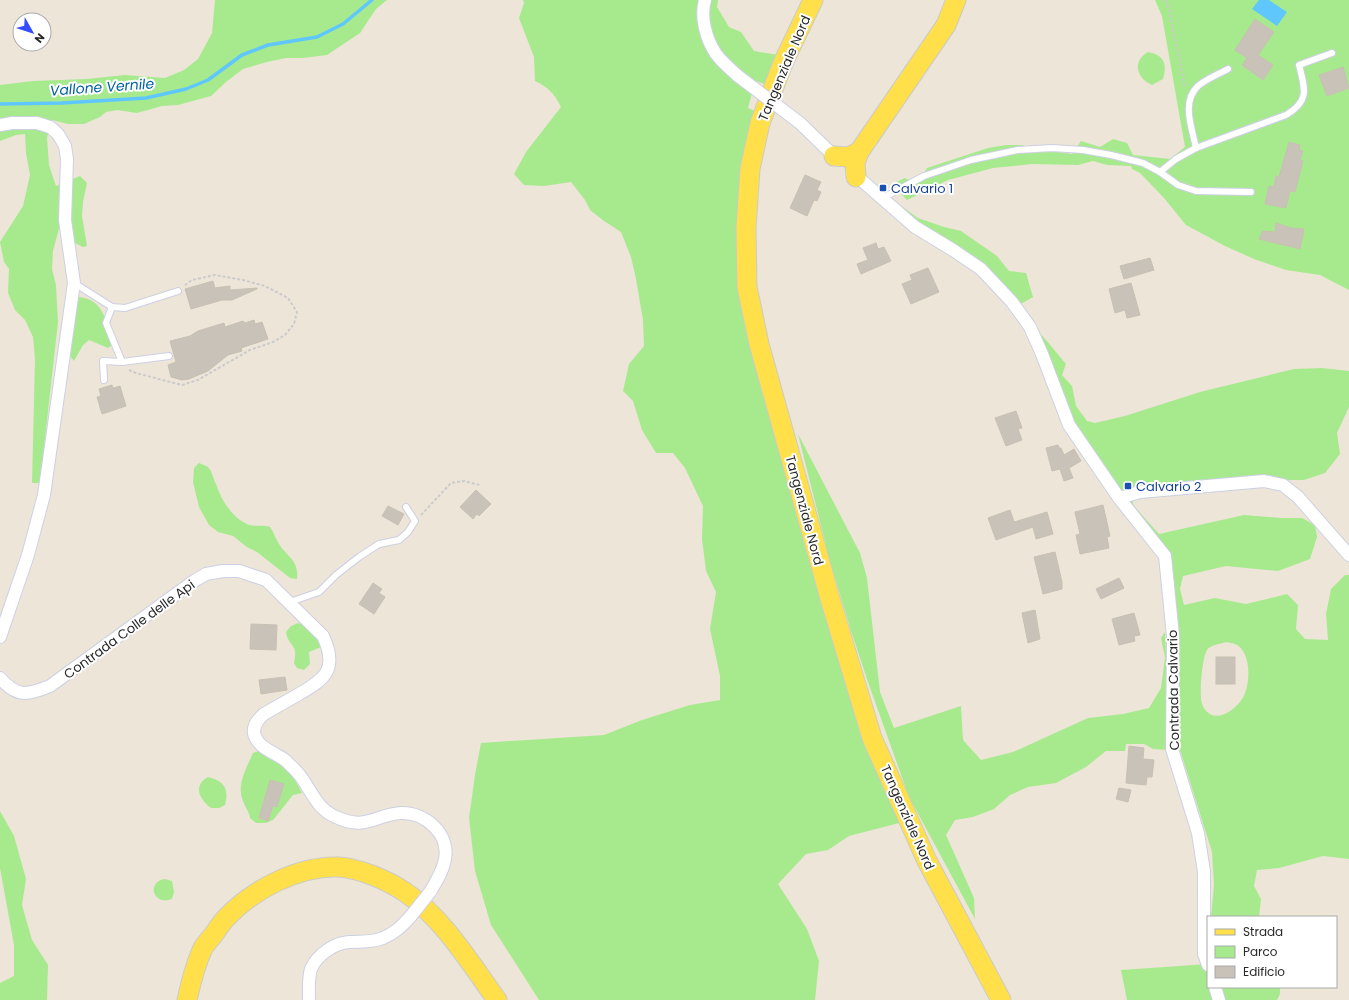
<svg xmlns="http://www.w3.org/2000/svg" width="1349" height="1000" viewBox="0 0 1349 1000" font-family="Poppins,sans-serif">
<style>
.green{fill:#a7ea8e;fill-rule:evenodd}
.water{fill:#5fc7fb}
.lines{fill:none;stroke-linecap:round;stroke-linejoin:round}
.stream{stroke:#5fc7fb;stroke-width:3.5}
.building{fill:#c8c2b8;stroke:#c8c1b2}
.lane-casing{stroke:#cdd0e3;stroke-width:8}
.street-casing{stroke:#cdd0e3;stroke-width:14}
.primary-casing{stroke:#cbcbcb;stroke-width:21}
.path{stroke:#cbcbcb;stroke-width:2;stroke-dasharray:3 2;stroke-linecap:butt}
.lane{stroke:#fff;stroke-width:6}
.street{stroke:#fff;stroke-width:12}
.primary{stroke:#ffe04b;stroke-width:19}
.street-bridge-casing{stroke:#cdd0e3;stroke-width:14;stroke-linecap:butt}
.street-bridge{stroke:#fff;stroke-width:12}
.transit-dot{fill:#1a4fb4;stroke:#fff;stroke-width:1.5}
.labels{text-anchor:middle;stroke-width:4;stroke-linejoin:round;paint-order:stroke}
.street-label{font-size:13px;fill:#282828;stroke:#fff}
.transit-label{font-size:13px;fill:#164399;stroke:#fff;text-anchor:start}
.water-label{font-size:14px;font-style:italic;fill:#0061a5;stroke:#fff}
</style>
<rect width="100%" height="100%" fill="#ede5d8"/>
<g class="green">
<path d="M215,0H387L376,9L360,33L327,55L303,58H286L267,62L243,69L226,82L211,96L178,105L162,106L137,113L117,110L106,112L100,117L84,124H68L52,120L47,138L49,165L56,186L80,176L87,183L83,202L82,216L87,246L83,247L69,240L61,221L53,251L52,269L56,285L58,322L40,483H32L35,359L33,337L25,320L15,310L8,293L9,269L4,262L0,242L23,206L30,175L26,153L25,134L16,135L0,141V85L33,81L86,79L125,75L165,78L184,70L198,59L212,33Z"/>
<path d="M523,0H718L717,7L729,27L741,32L754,51L778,55L768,85L755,81L748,108L759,113L741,217L737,272L764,383L865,738L899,823L849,836L828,850L806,854L778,884L807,929L819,961L815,1000H539L491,925L475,871L469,818L475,775L481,743L604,735L642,720L690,705L720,700V676L710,629L716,592L706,571L702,539L703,506L685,468L673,453H656L642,430L633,401L623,391L629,364L644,346L643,320L636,279L631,257L621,232L604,221L590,210L585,200L571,182L544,186L524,185L514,174L526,152L561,107C554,93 549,88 535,81L534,57L519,18L524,3Z"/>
<path d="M1155,0H1349V290L1320,275L1286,270L1254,259L1225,246L1186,225L1164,198L1140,173L1132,169L1131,166L1107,165L1093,161L1078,165L1032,164L993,168L948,180L907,200L892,184L905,178L917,184L927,168L988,148L1006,145H1023L1028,152L1050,151L1072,154L1081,141L1100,147L1113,139L1127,143L1133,155L1170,159L1185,147L1162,16Z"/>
<path d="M1148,52C1165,55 1167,65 1163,79L1152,85C1136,78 1132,61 1148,52Z"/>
<path d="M882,192L918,218L944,227L961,231L997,256L1009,271L1026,273L1033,297L1019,305L920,227Z"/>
<path d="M79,297C106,300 106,324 112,345L108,348L89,340L83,345L74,361L69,355L75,303Z"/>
<path d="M1041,334L1066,364L1062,375L1072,386L1076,406L1087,421L1095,423L1125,416L1200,392L1294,369L1322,368L1349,371V407L1337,433L1340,454L1325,473L1304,480H1290L1264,487L1204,491L1132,500L1134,506L1159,534L1244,515L1282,518H1302L1315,525L1317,537L1310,559L1278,571L1226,566L1183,576L1180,589L1184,605L1215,598L1246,604L1287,594L1298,605L1296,629L1305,639L1328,640L1326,614L1331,589L1345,575H1349V859L1323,856L1279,868L1257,870L1254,886L1261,899L1259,917H1211L1214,885L1212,852L1180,750L1177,627L1171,573L1087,447L1065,405ZM1226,642C1229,643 1233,643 1235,644C1252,651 1251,686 1242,699C1233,713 1211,726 1202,704C1199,696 1202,657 1207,650C1210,645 1220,644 1226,642Z"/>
<path d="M798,434L860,553L867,578L880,692L894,728L961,706L963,740L981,760L1013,752L1088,718L1123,714L1149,708L1161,688L1165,657L1161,638L1165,632L1167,676L1168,750L1153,749L1144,744H1126L1125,751H1106L1086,767L1056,783L1028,787L1010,795L994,809L973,817L955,820L946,835L974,898L975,919L909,797L868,682L851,631L829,558Z"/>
<path d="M199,463C201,464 205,465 208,467C212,471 213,478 216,484C221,499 231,516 245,523C253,528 261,524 270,527C274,532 275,538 279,544C288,558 299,560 297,579L290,578L257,552L247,547L233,536L218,532L209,525L199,507L193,482L194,468Z"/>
<path d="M298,623L306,626L321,639V647L309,652L310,664L304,670L297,668L294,663C299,643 288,647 286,632L291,626Z"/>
<path d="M261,750C280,763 292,772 302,793L293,795L273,820L266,823H256L250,818C249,811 245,807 243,801C236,785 247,767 253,753Z"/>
<path d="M208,777C224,781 229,788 225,805L219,808H211C200,800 192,786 208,777Z"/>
<path d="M0,811L14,836L26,879L22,905L32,940L48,965L47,1000H0V983L14,976V945L0,868Z"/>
<path d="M165,879L172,881L174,892L172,899C169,900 165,901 162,900C151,897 150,881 165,879Z"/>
<path d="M1208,964V987H1280V994L1277,1000H1127L1121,970Z"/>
</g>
<path class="water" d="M1259,0H1269L1287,12L1277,26L1252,9Z"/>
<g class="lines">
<path class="stream" d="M0,104L62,103L146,98L186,89L208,80L242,55L268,45L317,37L343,24L372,0"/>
</g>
<g class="building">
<path d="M1255,19L1274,32L1258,55L1273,65L1263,80L1242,65L1247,58L1235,50Z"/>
<path d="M1343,67L1349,88L1327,96L1319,75Z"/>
<path d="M1289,142L1300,145L1299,150L1303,151L1300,160L1303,161L1295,192L1290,191L1286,208L1265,204L1269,186L1274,187L1276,176L1279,177Z"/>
<path d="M805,175L821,182L817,190L821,192L817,201L814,200L807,216L790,208Z"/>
<path d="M1276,223L1291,228L1304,229L1300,249L1259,239L1263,231L1275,232Z"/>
<path d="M876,243L878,249L884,247L891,261L861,274L857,264L868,260L863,248Z"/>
<path d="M1150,258L1154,270L1124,279L1120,266Z"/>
<path d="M928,268L939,292L911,304L902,284L912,280L910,275Z"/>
<path d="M213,281L215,288L230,286V290L257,288V289L232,300H222L191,309L185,289Z"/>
<path d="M1131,283L1140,315L1127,318L1125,310L1115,313L1109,289Z"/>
<path d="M254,320L255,324L262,322L268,339L241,348L242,351L228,355L208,371L189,379L182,380L171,377L168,365L176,362L170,341L190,336L198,331L224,323L225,327L243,321L245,323Z"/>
<path d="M112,385L113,388L120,386L126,406L102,414L97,397L101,396L99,389Z"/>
<path d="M1016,411L1022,428L1018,429L1022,440L1006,446L995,418Z"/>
<path d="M1058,445L1059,448H1061L1064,455L1074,449L1081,461L1069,468L1073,478L1064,481L1060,469L1052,471L1046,448Z"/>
<path d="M476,490L491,504L479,516L477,514L473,519L460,507Z"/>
<path d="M1103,505L1110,536L1107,537L1109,548L1080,554L1076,535L1080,534L1075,512Z"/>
<path d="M388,506L404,514L398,525L382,516Z"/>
<path d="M1010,510L1014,522L1047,512L1053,534L1036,539L1033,527L996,540L988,518Z"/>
<path d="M1055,552L1062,582V589L1043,594L1034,557Z"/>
<path d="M1119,578L1124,588L1101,599L1096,589Z"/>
<path d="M373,583L382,589L379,593L385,597L374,614L359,604Z"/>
<path d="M1035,610L1040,639L1028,643L1022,613Z"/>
<path d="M1134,613L1140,635L1134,636L1135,641L1119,645L1112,619Z"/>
<path d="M251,624L277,625L276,650L250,649Z"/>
<rect x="1216" y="657" width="19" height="27"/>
<path d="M285,677L287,690L261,694L259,680Z"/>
<path d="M1129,746L1144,748L1143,759L1154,760L1152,777H1147L1146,785L1126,783Z"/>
<path d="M270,780L284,784L277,807L273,806L268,821L259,818Z"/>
<path d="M1119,788L1131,790L1128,802L1116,799Z"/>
</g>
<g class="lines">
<defs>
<g id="lane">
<path d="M1228,69C1219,74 1206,79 1198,86C1181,102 1192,128 1196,148L1286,115C1310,101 1305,89 1299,65L1332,53"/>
<path d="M1160,172L1176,159L1196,148"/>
<path d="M881,199L924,176L971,160L1018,150L1052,148L1083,150L1111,155L1143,163L1160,172L1178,185L1196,191L1251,192"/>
<path d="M74,283L112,307L125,308L178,291"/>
<path d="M112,307L106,323L122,362L169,356"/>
<path d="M104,380L103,361L122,362"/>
<path d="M290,602L319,592L336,575L359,557L379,544L399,540L408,532L415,521L406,507"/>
</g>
<g id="street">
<path d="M705,0C700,17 706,39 716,54C722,62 730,69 738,76"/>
<path d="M800,123L838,160"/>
<path d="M0,125L12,123H37L50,127L58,134L65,146L67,159L65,220L74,283L44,495L28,555L0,637"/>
<path d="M852,172L915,227L953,250L981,269L1012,302L1030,327L1042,354L1069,425L1119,498L1165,556L1173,636L1172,749L1198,833L1204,872V954L1208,965"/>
<path d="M1119,498L1140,492L1264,481L1283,485L1298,497L1349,555"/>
<path d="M0,678C17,698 28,695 50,686L194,581L206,574L223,571H239L266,580L323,636C338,668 326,679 299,694C287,701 276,707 264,714C256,721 250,730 257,740C263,750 278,754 286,761C291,766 297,771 301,777C312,792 317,809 336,817C366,831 374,815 401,813C425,812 450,834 445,859C443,871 436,882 430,892"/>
<path d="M1215,987L1219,1000"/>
<path d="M309,1000C309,991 308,978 311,969C317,955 334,943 349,942C360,941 372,943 383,938C395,933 402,926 411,916"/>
</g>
<g id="primary">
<path d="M813,0L783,63L760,123L750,169L746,228L747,287L759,344L831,602L872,738L927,861L1001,1000"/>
<path d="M834,156L848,157L859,152"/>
<path d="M856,177L855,163L859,152L946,25L956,0"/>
<path d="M187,1000C191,982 195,965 203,948C206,943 211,938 214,934C218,928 222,922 227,917C254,889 298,866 338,867C359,868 387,880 405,892C442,917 471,964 497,1000"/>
</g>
</defs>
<use href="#lane" class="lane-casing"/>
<use href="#street" class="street-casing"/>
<use href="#primary" class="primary-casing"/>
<g class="path">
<path d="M1166,0L1170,14L1185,88"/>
<path d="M129,370L136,373L182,385L198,380L250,350L273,342L285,335L294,324L297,312L288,298L265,286L243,280L215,275L192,280L184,286"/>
<path d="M421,515L451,483L464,481L480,485"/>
</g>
<use href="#lane" class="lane"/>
<use href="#street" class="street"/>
<use href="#primary" class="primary"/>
<defs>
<g id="street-bridge">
<path d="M738,76L800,123"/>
<path d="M411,916L430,892"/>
</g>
</defs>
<use href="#street-bridge" class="street-bridge-casing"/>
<use href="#street-bridge" class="street-bridge"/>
</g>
<g class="transit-dot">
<rect x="879" y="184" width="8" height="8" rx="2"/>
<rect x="1124" y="482" width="8" height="8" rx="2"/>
</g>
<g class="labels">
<g class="street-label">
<text transform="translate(784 68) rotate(-67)" y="5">Tangenziale Nord</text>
<text transform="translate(805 510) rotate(75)" y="5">Tangenziale Nord</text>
<text transform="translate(129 629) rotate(-36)" y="5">Contrada Colle delle Api</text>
<text transform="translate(1173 690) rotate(-91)" y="5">Contrada Calvario</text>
<text transform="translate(908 817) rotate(66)" y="5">Tangenziale Nord</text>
</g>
<g class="transit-label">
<text x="891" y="193">Calvario 1</text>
<text x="1136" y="491">Calvario 2</text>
</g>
<g class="water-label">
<text transform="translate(102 87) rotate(-4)" y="5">Vallone Vernile</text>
</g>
</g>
<rect x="1207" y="916" width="130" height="72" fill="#ffffff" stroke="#a9a9a9"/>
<rect x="1215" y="929" width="20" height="6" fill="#ffe04b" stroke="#a9a9a9"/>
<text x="1243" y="936" font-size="12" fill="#282828">Strada</text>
<rect x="1215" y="946" width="20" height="12" fill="#a7ea8e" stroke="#a9a9a9"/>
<text x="1243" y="956" font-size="12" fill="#282828">Parco</text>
<rect x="1215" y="966" width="20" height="12" fill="#c8c2b8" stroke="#a9a9a9"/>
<text x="1243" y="976" font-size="12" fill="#282828">Edificio</text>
<g transform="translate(32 32) rotate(129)"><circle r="19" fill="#ffffff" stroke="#a9a9a9"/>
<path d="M0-3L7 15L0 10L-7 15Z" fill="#334cff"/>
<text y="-6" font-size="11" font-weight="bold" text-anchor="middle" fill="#282828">N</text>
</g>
</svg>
